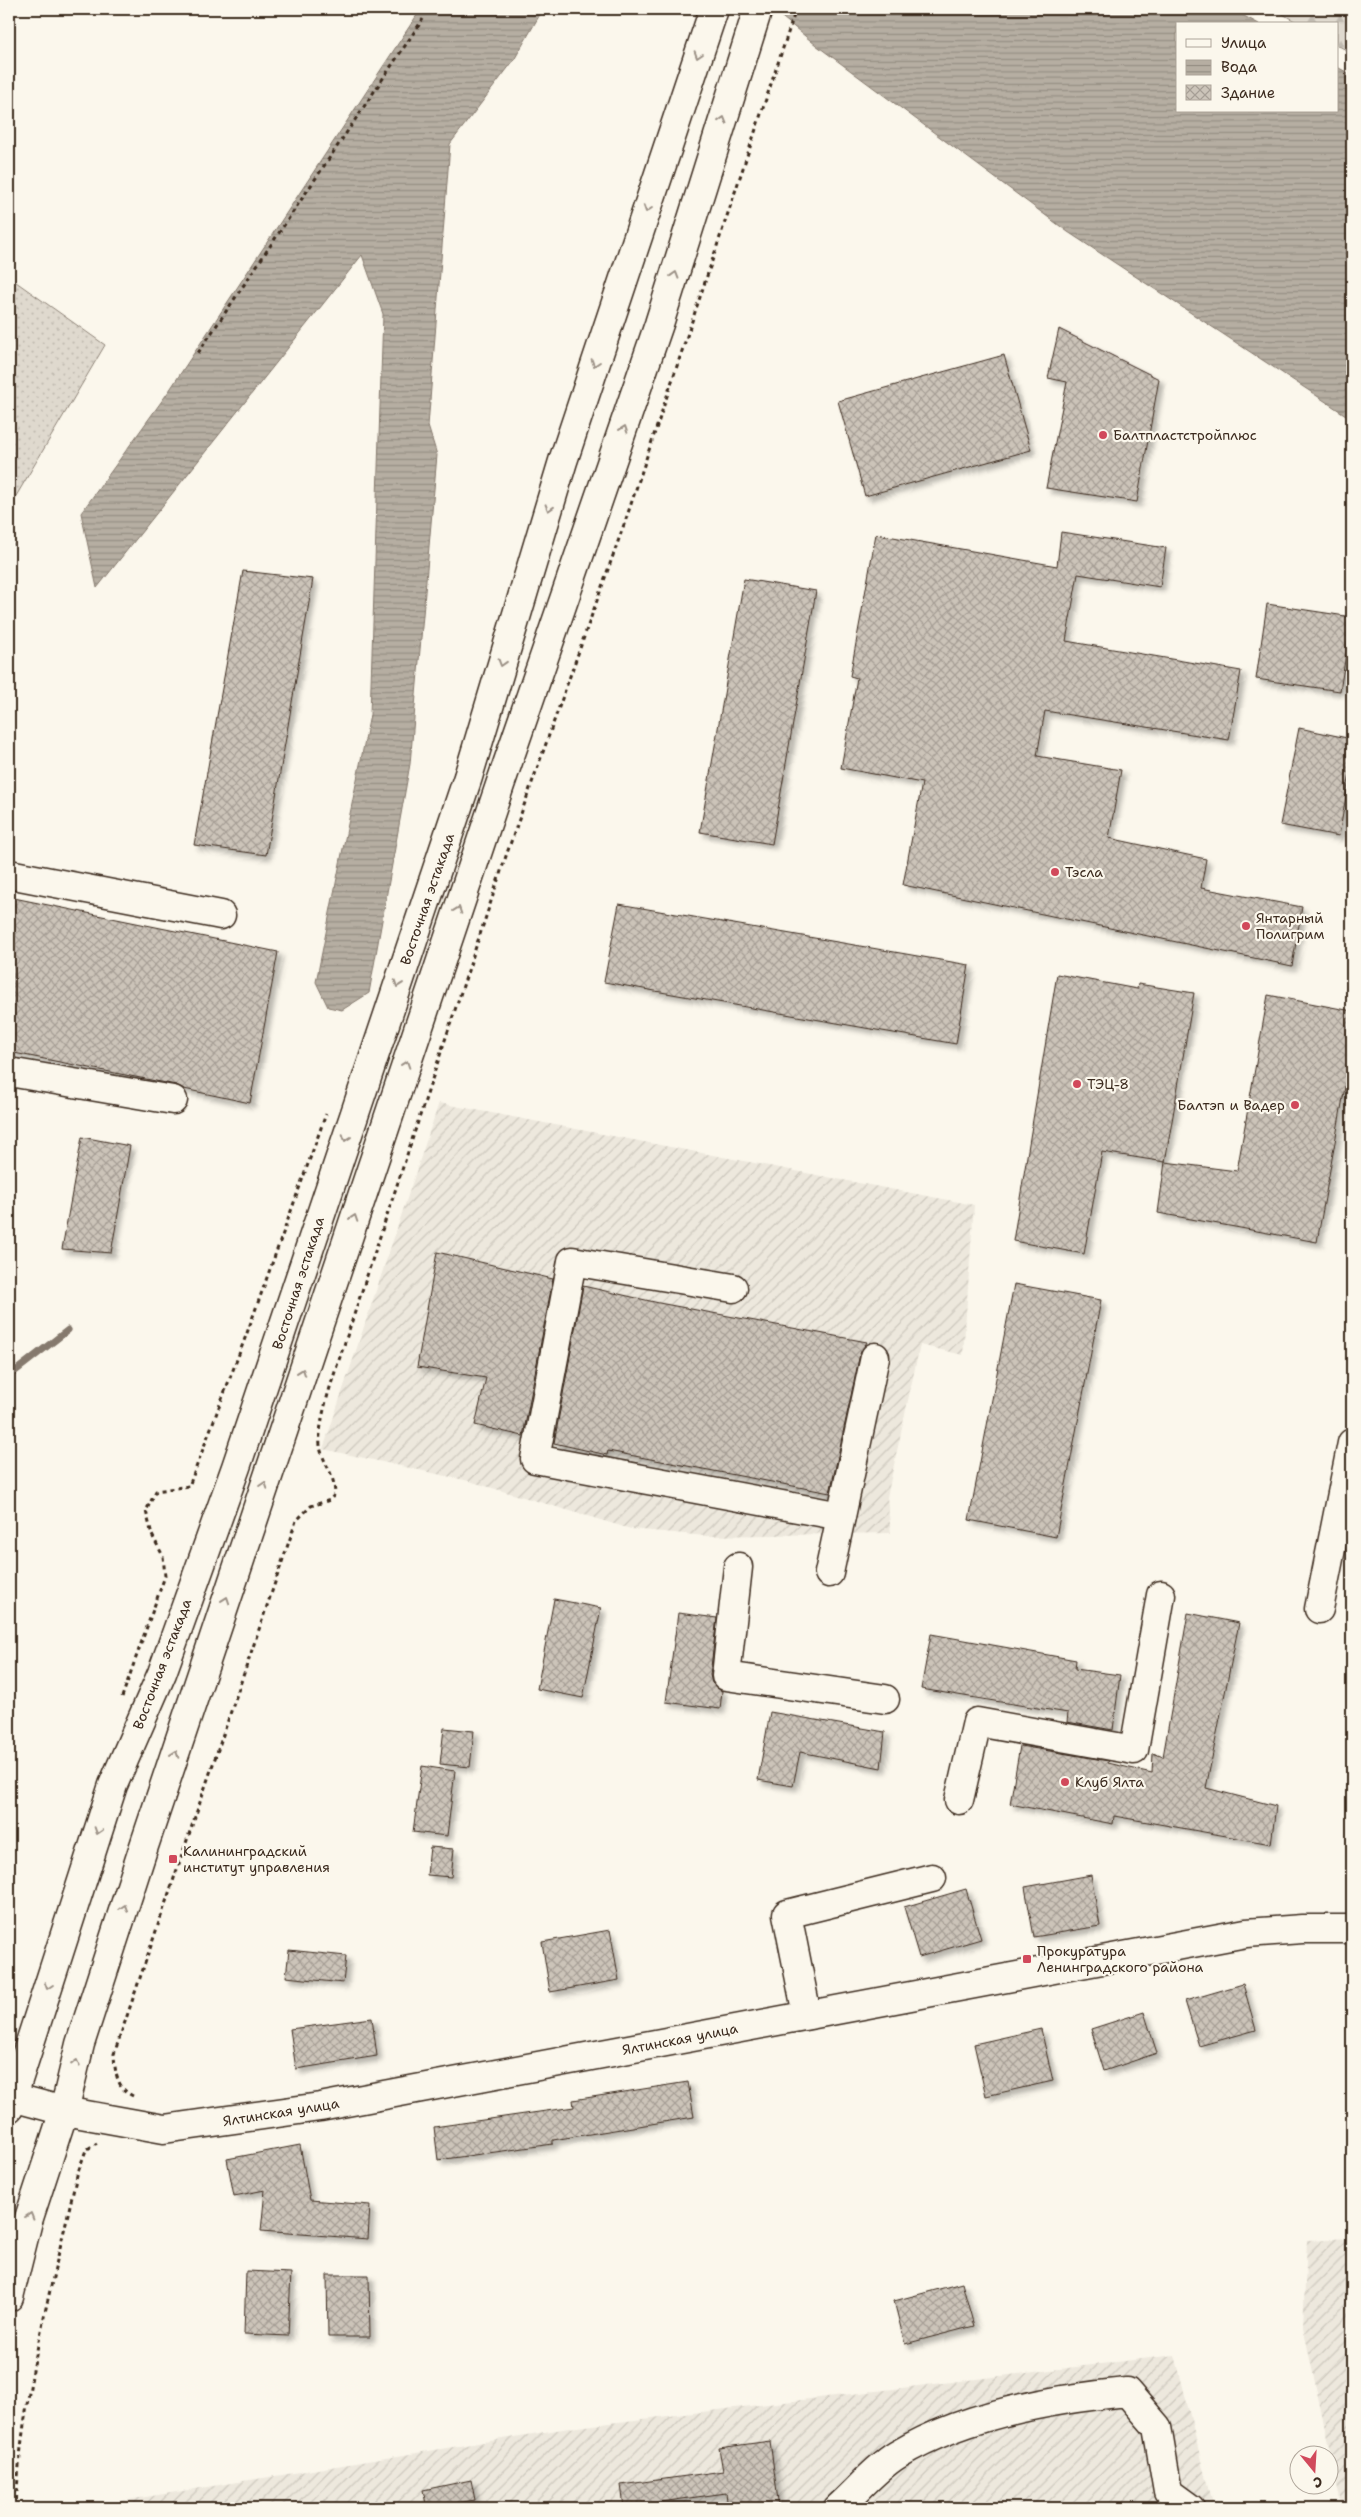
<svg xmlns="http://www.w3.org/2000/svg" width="1361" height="2517" viewBox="0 0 1361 2517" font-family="'Shantell Sans',sans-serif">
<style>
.industrial{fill:url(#industrial-furrows)}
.grass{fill:url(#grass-dots);stroke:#8d8276}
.forest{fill:url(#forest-firs);stroke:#8d8276}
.water{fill:url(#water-rules);stroke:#85796d}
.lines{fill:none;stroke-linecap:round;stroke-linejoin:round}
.stream{stroke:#85796d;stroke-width:7}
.building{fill:url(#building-cross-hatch);stroke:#3b2a1e;filter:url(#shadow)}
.minor-casing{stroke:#3b2a1e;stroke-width:31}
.major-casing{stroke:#3b2a1e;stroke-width:31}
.path{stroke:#3b2a1e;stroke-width:3;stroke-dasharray:4 4;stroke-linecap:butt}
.minor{stroke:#fbf7ec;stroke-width:28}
.major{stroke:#fbf7ec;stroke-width:28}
.oneway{stroke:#9b9085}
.poi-dot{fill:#d1495b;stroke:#fbf7ec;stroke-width:2}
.labels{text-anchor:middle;stroke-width:4.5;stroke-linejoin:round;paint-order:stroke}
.poi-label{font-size:14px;fill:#3b2a1e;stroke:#fbf7ec;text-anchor:start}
.street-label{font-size:14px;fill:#3b2a1e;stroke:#fbf7ec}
</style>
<defs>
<pattern id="industrial-furrows" width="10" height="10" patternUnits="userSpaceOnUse" patternTransform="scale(1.25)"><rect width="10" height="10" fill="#ede8dd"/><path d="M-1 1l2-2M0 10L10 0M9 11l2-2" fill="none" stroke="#ccc7bd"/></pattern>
<pattern id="grass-dots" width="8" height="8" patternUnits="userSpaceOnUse" patternTransform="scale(1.25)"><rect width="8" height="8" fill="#dfd9ce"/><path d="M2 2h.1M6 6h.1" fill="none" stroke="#c0bab0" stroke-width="1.8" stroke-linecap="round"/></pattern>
<pattern id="forest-firs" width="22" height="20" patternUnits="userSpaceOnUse" patternTransform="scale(1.25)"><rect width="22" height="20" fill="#dfd9ce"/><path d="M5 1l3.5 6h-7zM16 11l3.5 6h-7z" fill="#c0bab0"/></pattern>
<pattern id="water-rules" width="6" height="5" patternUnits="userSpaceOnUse" patternTransform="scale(1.25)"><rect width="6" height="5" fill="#b6aea2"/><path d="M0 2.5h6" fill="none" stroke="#958e83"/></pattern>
<pattern id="building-cross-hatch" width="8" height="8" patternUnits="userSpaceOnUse" patternTransform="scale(1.25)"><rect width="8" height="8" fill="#ccc4b9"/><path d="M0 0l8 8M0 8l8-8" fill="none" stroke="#a79f96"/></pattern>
<filter id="shadow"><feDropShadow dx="4.5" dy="4.5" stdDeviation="2.5" flood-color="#0004"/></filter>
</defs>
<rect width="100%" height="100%" fill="#fbf7ec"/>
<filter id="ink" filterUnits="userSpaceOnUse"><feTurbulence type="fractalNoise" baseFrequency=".02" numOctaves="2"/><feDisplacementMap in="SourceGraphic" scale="10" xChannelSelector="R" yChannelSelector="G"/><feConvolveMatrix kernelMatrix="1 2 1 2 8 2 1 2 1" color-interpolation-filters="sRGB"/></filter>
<g filter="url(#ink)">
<g class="industrial">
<path d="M439,1103L974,1205L963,1355L920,1345L887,1497L891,1533L706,1536L631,1529L469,1481L323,1449Z"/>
<path d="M1352,2238V2508H1342L1303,2327L1307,2240Z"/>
<path d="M1175,2355L1213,2508H79L569,2428Z"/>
</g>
<path class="grass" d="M9,277L105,345L9,508Z"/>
<path class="forest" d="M1274,9H1352V53L1337,45V24H1300Z"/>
<g class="water">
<path d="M421,9H543L514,60L450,144L428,426L437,455L410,764L369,993L342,1010L328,1007L316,982L370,715L383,314L362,255L97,588L81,513L169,391Z"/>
<path d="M772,9H1231L1259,24H1177V111H1337V67L1352,75V419L1068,232L816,45Z"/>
</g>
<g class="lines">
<path class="stream" d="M9,1376L68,1330"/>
</g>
<g class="building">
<path d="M1059,329L1159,379L1137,502L1046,488L1067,382L1048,378Z"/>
<path d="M1004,355L1031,450L865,496L838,401Z"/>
<path d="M1061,532L1166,548L1160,587L1078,574L1066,641L1241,671L1229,740L1045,711L1037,756L1121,770L1109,838L1206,859L1201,888L1302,907L1292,966L903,885L922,783L841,768L857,678L850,676L876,534L1057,566Z"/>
<path d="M243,571L313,579L266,855L194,845Z"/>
<path d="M744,579L816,591L772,844L700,832Z"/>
<path d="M1267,604L1352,617L1340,691L1256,679Z"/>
<path d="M1299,728L1352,739V762L1339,836L1280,825Z"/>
<path d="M9,897L278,952L250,1103L184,1089L176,1085L9,1052Z"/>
<path d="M619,904L969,965L956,1044L604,982Z"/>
<path d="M1057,974L1137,989L1138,984L1194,993L1165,1162L1102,1152L1084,1254L1013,1241Z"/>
<path d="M1268,995L1352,1011V1048L1317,1242L1158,1213L1165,1162L1237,1171Z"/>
<path d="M82,1137L130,1146L111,1253L62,1249Z"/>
<path d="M437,1252L553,1279L523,1436L475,1425L486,1378L417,1367Z"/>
<path d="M1014,1284L1101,1300L1056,1537L969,1520Z"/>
<path d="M583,1286L659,1303L867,1342L860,1354L830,1493L608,1451L607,1455L554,1443Z"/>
<path d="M554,1599L601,1608L583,1698L537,1689Z"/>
<path d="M678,1613L717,1618L710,1675L712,1683L722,1691L720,1709L666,1702Z"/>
<path d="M1188,1613L1239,1623L1206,1788L1276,1806L1271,1844L1114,1816L1113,1824L1010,1804L1020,1746L1109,1761L1108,1763L1152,1773L1153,1753L1163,1757Z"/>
<path d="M931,1634L1076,1660L1075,1669L1120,1675L1113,1730L1067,1722L1068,1713L921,1689Z"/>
<path d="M770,1712L885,1732L881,1768L800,1752L793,1786L758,1780Z"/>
<path d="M444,1728L474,1731L470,1767L440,1764Z"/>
<path d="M422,1766L455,1771L447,1836L413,1832Z"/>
<path d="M430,1847L454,1849L451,1877L427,1875Z"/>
<path d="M1091,1875L1100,1926L1034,1937L1025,1887Z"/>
<path d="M966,1889L981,1939L919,1957L904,1907Z"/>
<path d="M610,1930L619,1980L550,1992L542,1942Z"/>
<path d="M289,1950L346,1956L343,1983L286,1977Z"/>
<path d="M1243,1984L1256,2030L1199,2046L1185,2001Z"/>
<path d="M1144,2012L1157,2053L1104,2071L1091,2029Z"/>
<path d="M372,2018L377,2056L296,2069L290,2029Z"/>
<path d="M1041,2029L1053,2081L986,2096L974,2044Z"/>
<path d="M688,2082L694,2117L553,2140V2144L438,2160L434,2127L574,2107L573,2100Z"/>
<path d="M300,2145L310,2200L370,2205L368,2239L261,2231L265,2190L234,2196L227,2159Z"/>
<path d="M246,2271L291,2273L288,2336L244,2334Z"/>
<path d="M327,2275H369L370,2337H328Z"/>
<path d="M962,2283L974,2326L905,2344L894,2301Z"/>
<path d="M770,2441L779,2508H728L726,2493L624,2507L621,2485L723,2471L719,2448Z"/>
<path d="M471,2480L475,2500L427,2508L423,2490Z"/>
</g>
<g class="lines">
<defs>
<g id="minor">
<path d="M9,874L221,915"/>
<path d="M9,1072L173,1100"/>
<path d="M733,1288L572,1261L535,1459L841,1516"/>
<path d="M738,1567L726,1676L885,1699"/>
<path d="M829,1573L875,1357"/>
<path d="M1319,1609L1352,1443"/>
<path d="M959,1800L977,1722L1134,1750L1161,1595"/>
<path d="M807,2015L787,1914L932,1878"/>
<path d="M64,2111L164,2129L320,2107L1246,1933L1302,1929H1352"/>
<path d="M838,2508C856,2492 877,2467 897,2455C963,2415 1051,2399 1127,2392L1157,2427L1168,2492L1190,2508"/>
</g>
<g id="major">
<path d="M12,2097L64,2111"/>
<path d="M9,2108L113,1785L162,1673L236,1467L468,777L563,461L714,9"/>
<path d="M9,2297L28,2221L64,2111L80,2044L143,1849L500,785L659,324L758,9"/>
</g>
</defs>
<use href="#minor" class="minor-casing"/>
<use href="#major" class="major-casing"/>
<g class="path">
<path d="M198,353L423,19"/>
<path d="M1347,388L1352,392"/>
<path d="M9,545L16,543"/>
<path d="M122,1697L165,1576L163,1556L152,1535L146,1511L156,1491L189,1486L247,1333L326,1114"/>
<path d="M133,2096C116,2088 115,2071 114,2054L296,1521L311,1506L330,1500L335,1494C334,1473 326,1468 321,1451C314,1426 337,1367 345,1342L507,853L626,519L796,9"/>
<path d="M16,2508C21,2395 52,2285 77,2175L86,2150L97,2143"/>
</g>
<use href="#minor" class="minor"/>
<use href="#major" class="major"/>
</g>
<defs><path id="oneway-chevron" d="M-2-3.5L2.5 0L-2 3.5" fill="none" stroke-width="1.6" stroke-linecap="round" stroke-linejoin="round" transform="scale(1.25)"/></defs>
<g class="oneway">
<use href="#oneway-chevron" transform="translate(698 55) rotate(108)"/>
<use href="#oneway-chevron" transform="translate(723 120) rotate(-73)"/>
<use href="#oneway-chevron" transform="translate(647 209) rotate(108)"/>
<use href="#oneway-chevron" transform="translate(675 275) rotate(-73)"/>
<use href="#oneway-chevron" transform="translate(595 363) rotate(108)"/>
<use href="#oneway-chevron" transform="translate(624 429) rotate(-71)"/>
<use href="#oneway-chevron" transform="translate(549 508) rotate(107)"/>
<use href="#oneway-chevron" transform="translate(502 663) rotate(107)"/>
<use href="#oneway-chevron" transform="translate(458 910) rotate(-71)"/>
<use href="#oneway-chevron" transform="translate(398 984) rotate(109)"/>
<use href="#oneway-chevron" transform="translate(406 1064) rotate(-71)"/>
<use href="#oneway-chevron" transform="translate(346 1138) rotate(109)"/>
<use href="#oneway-chevron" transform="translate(354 1218) rotate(-71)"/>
<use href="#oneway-chevron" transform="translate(302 1372) rotate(-71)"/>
<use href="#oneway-chevron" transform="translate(264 1485) rotate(-72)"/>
<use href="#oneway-chevron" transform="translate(226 1600) rotate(-71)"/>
<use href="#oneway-chevron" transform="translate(175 1754) rotate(-71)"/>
<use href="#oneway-chevron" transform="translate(98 1831) rotate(108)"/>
<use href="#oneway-chevron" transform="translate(124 1908) rotate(-72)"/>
<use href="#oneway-chevron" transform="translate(48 1986) rotate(108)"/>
<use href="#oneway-chevron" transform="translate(76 2063) rotate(-76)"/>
<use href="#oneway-chevron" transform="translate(30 2216) rotate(-73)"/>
</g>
</g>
<g class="poi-dot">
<circle cx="1103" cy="435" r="5"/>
<circle cx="1055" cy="872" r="5"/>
<circle cx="1246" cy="926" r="5"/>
<circle cx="1077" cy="1084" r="5"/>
<circle cx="1295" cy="1105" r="5"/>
<circle cx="1065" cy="1782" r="5"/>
<rect x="168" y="1854" width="10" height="10" rx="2.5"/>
<rect x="1022" y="1954" width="10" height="10" rx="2.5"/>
</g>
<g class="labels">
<g class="poi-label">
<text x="1113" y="440">Балтпластстройплюс</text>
<text x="1065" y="877">Тэсла</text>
<text x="1256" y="923">Янтарный<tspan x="1256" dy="16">Полигрим</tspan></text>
<text x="1087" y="1089">ТЭЦ-8</text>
<text x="1285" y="1110" text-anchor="end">Балтэп и Вадер</text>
<text x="1075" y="1787">Клуб Ялта</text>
<text x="183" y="1856">Калининградский<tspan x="183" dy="16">институт управления</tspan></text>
<text x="1037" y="1956">Прокуратура<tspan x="1037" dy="16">Ленинградского района</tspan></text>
</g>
<g class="street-label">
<text transform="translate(427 899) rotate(-71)" y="5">Восточная эстакада</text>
<text transform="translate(298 1283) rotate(-72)" y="5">Восточная эстакада</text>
<text transform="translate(162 1664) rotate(-69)" y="5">Восточная эстакада</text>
<text transform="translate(680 2039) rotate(-11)" y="5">Ялтинская улица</text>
<text transform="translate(281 2112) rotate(-9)" y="5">Ялтинская улица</text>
</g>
</g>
<rect width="1361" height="2517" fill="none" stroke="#fbf7ec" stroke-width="30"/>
<rect x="15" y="15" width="1331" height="2487" fill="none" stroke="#3b2a1e" stroke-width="2" filter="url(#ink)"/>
<rect x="1176" y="22" width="162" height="90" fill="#fbf7ec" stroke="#aea59a"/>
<rect x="1186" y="39" width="25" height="8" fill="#fbf7ec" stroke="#aea59a"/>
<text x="1221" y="48" font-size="15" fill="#3b2a1e">Улица</text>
<rect x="1186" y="60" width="25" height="15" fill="url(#water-rules)" stroke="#aea59a"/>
<text x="1221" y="72" font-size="15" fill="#3b2a1e">Вода</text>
<rect x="1186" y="85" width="25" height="15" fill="url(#building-cross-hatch)" stroke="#aea59a"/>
<text x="1221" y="98" font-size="15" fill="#3b2a1e">Здание</text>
<g transform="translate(1314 2470) rotate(162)"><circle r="24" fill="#fbf7ec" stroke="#aea59a"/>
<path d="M0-4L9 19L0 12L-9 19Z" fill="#d1495b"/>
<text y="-8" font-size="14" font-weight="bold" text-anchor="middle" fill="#3b2a1e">С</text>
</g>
</svg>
